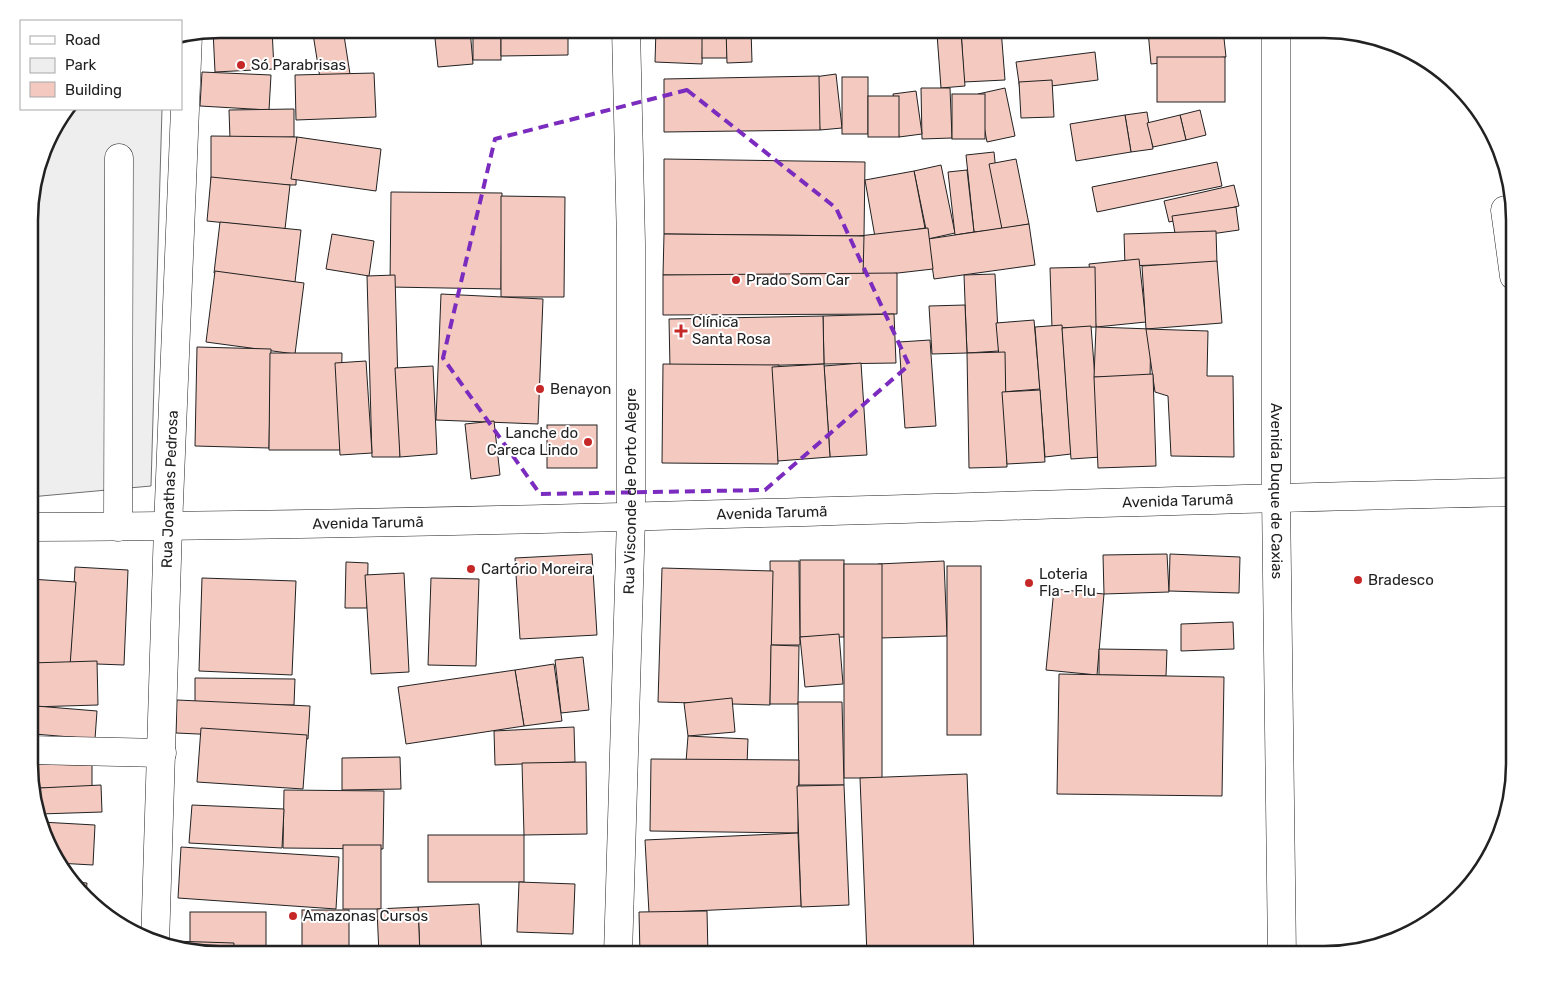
<svg xmlns="http://www.w3.org/2000/svg" width="1543" height="984" viewBox="0 0 1543 984" font-family="Rubik,sans-serif">
<style>
.green{fill:#eee;stroke:#6f6f6f}
.building{fill:#f3c9c0;stroke:#222}
.lines{fill:none;stroke-linecap:round;stroke-linejoin:round}
.minor-casing{stroke:#222;stroke-width:29}
.minor{stroke:#fff;stroke-width:28}
.marked{fill:none;stroke:#7b2cbf;stroke-width:4;stroke-dasharray:10 6;stroke-linejoin:round}
.poi-dot{fill:#c62828;stroke:#fff;stroke-width:2}
.labels{text-anchor:middle;stroke-width:4;stroke-linejoin:round;paint-order:stroke}
.poi-label{font-size:15px;fill:#222;stroke:#fff;text-anchor:start}
.street-label{font-size:15px;fill:#222;stroke:#fff}
.rim{fill:none;stroke:#222;stroke-width:2.5}
</style>
<rect width="100%" height="100%" fill="#fff"/>
<path class="green" d="M68,109H162L151,486L30,497V195L49,135Z"/>
<g class="building">
<path d="M219,29H272L274,69L215,72L213,30Z"/>
<path d="M343,29L350,74L320,78L313,34Z"/>
<path d="M375,29H409L375,30Z"/>
<path d="M434,29H470L473,64L438,67Z"/>
<rect x="473" y="29" width="28" height="31"/>
<path d="M501,29H568V55L501,56Z"/>
<path d="M656,29H703L702,64L655,62Z"/>
<rect x="702" y="29" width="25" height="29"/>
<path d="M726,29H751L752,62L727,63Z"/>
<path d="M934,29H957V32L934,33Z"/>
<path d="M961,29H1001L1005,80L964,82Z"/>
<path d="M1172,29H1223L1226,57L1151,64L1148,31Z"/>
<path d="M961,32L965,86L941,88L937,34Z"/>
<path d="M1095,52L1098,80L1020,90L1016,62Z"/>
<rect x="1157" y="57" width="68" height="45"/>
<path d="M202,72L271,75L269,110L200,106Z"/>
<path d="M374,73L376,117L296,120L295,75Z"/>
<path d="M836,74L842,128L820,130L814,77Z"/>
<path d="M819,76L820,130L664,132V79Z"/>
<rect x="842" y="77" width="26" height="57"/>
<path d="M1052,80L1054,117L1021,118L1019,82Z"/>
<path d="M921,88H950L952,138L922,139Z"/>
<path d="M1005,88L1015,136L987,142L978,94Z"/>
<path d="M916,91L922,134L899,137L893,94Z"/>
<rect x="952" y="94" width="33" height="45"/>
<rect x="868" y="96" width="31" height="41"/>
<path d="M294,109V137L230,139L229,110Z"/>
<path d="M1200,110L1206,135L1186,140L1180,115Z"/>
<path d="M1147,112L1153,149L1131,152L1125,115Z"/>
<path d="M1125,115L1131,152L1076,161L1070,124Z"/>
<path d="M1180,115L1186,140L1153,147L1147,123Z"/>
<path d="M211,136L297,137L296,185L211,184Z"/>
<path d="M297,137L381,149L376,191L291,179Z"/>
<path d="M994,152L1002,229L974,232L966,155Z"/>
<path d="M664,159L865,162L864,236L664,234Z"/>
<path d="M1016,159L1029,224L1002,229L989,164Z"/>
<path d="M1217,162L1222,186L1097,212L1092,187Z"/>
<path d="M941,165L955,233L928,239L914,171Z"/>
<path d="M967,170L974,232L955,235L948,172Z"/>
<path d="M914,171L925,228L875,237L865,180Z"/>
<path d="M211,177L290,185L285,229L207,221Z"/>
<path d="M1234,185L1239,206L1169,222L1164,201Z"/>
<path d="M391,192L502,193L501,289L390,287Z"/>
<path d="M501,196L565,197L564,297H501Z"/>
<path d="M1236,207L1239,230L1176,239L1172,216Z"/>
<path d="M220,222L301,230L295,282L214,273Z"/>
<path d="M1029,224L1035,265L934,279L928,239Z"/>
<path d="M928,228L933,269L863,277L859,236Z"/>
<path d="M1216,231L1217,263L1125,266L1124,234Z"/>
<path d="M332,234L374,241L369,276L326,269Z"/>
<path d="M664,234L864,236L863,277L663,275Z"/>
<path d="M1139,259L1146,322L1096,327L1089,264Z"/>
<path d="M1217,261L1222,323L1146,329L1142,266Z"/>
<path d="M1095,267L1096,327L1052,328L1050,268Z"/>
<path d="M215,271L304,283L295,354L206,342Z"/>
<path d="M897,273V314L663,315V275Z"/>
<path d="M995,274L999,351L967,353L964,275Z"/>
<path d="M395,275L400,457H372L367,276Z"/>
<path d="M441,294L543,299L538,424L436,420Z"/>
<path d="M965,305L967,353L932,354L929,306Z"/>
<path d="M894,314L896,363L824,364L823,316Z"/>
<path d="M823,316L824,364L670,368L669,319Z"/>
<path d="M1034,320L1040,389L1002,392L996,323Z"/>
<path d="M1062,325L1071,454L1045,457L1035,327Z"/>
<path d="M1091,326L1101,457L1071,459L1062,328Z"/>
<path d="M1096,327L1151,329L1150,378L1094,377Z"/>
<path d="M1146,329L1208,331L1207,376H1233L1234,457L1171,456L1168,396L1155,392Z"/>
<path d="M930,340L936,426L905,428L899,342Z"/>
<path d="M197,347L271,349L269,448L195,446Z"/>
<path d="M1005,352L1007,467L969,468L967,353Z"/>
<path d="M270,353H342L340,450H269Z"/>
<path d="M366,361L372,453L340,455L335,363Z"/>
<path d="M861,363L867,455L830,457L824,366Z"/>
<path d="M663,364L779,365L778,464L662,463Z"/>
<path d="M824,364L830,457L778,461L772,367Z"/>
<path d="M433,366L437,454L400,457L395,368Z"/>
<path d="M1153,374L1156,466L1098,468L1094,377Z"/>
<path d="M1040,390L1045,462L1007,464L1002,392Z"/>
<path d="M494,421L500,475L471,479L465,424Z"/>
<rect x="547" y="425" width="50" height="43"/>
<path d="M592,554L597,635L520,639L515,558Z"/>
<path d="M1167,554L1169,592L1104,594L1103,555Z"/>
<path d="M1170,554L1240,557L1239,593L1169,591Z"/>
<rect x="800" y="560" width="44" height="77"/>
<path d="M770,561H799L800,645H771Z"/>
<path d="M944,561L947,636L880,638L878,564Z"/>
<path d="M346,562L368,563L367,608H345Z"/>
<rect x="844" y="564" width="38" height="214"/>
<rect x="947" y="566" width="34" height="169"/>
<path d="M75,567L128,570L124,665L70,663Z"/>
<path d="M662,568L773,571L770,705L658,702Z"/>
<path d="M404,573L409,672L371,674L365,575Z"/>
<path d="M202,578L296,581L292,675L199,671Z"/>
<path d="M431,578L479,579L476,666L428,665Z"/>
<path d="M30,579L76,582L70,666L30,663Z"/>
<path d="M1054,589L1104,594L1097,675L1046,670Z"/>
<path d="M1233,622L1234,649L1181,651V624Z"/>
<path d="M839,634L843,684L805,687L800,637Z"/>
<path d="M771,645L799,646L798,704H770Z"/>
<path d="M1099,649L1167,650L1166,676L1099,675Z"/>
<path d="M583,657L589,710L561,713L555,660Z"/>
<path d="M97,661L98,705L30,707V663Z"/>
<path d="M554,664L562,721L524,726L515,670Z"/>
<path d="M515,670L524,726L406,744L398,687Z"/>
<path d="M1059,674L1224,677L1222,796L1057,794Z"/>
<path d="M195,678L295,679L294,705H195Z"/>
<path d="M732,698L735,732L688,736L684,703Z"/>
<path d="M177,700L310,706L308,739L176,733Z"/>
<path d="M798,702H842L844,785H799Z"/>
<path d="M36,706L97,711L95,739L34,734Z"/>
<path d="M574,727L575,762L495,765L494,731Z"/>
<path d="M201,728L307,735L303,789L197,782Z"/>
<path d="M688,736L748,739L747,765L686,762Z"/>
<path d="M400,757L401,789L342,790V758Z"/>
<path d="M651,759L799,760L798,833L650,831Z"/>
<path d="M586,762L587,834L524,835L522,763Z"/>
<path d="M30,764L92,765V788H30Z"/>
<path d="M967,774L974,953L867,955L860,778Z"/>
<path d="M101,785L102,812L40,814L39,788Z"/>
<path d="M844,785L849,905L801,907L797,786Z"/>
<path d="M284,790L384,791L383,849L283,848Z"/>
<path d="M192,805L284,809L282,848L189,843Z"/>
<path d="M41,822L95,825L93,865L57,863L54,860Z"/>
<path d="M798,833L801,906L649,913L645,840Z"/>
<rect x="428" y="835" width="96" height="47"/>
<rect x="343" y="845" width="38" height="64"/>
<path d="M181,847L339,857L336,909L178,898Z"/>
<path d="M75,882L87,883L86,893Z"/>
<path d="M519,882L575,884L573,934L517,932Z"/>
<path d="M479,904L482,955H420L418,907Z"/>
<path d="M418,907L420,955H379L377,909Z"/>
<rect x="302" y="910" width="47" height="45"/>
<path d="M707,911L708,955H640L639,912Z"/>
<rect x="190" y="912" width="76" height="35"/>
<path d="M171,941L234,943L233,955H219L171,947Z"/>
<path d="M508,948L509,955H493L492,950Z"/>
<path d="M538,950L539,955H506V953Z"/>
<path d="M576,952V955H546V953Z"/>
</g>
<g class="lines">
<defs>
<g id="minor">
<path id="s1" d="M1276,29V497L1282,955"/>
<path d="M1505,210L1514,276"/>
<path id="s2" d="M30,527C525,525 1019,503 1514,492"/>
<path d="M118,527L119,158"/>
<path d="M30,750L162,753"/>
<path id="s3" d="M155,944L168,527L188,35"/>
<path id="s4" d="M618,955L631,518V243L626,29"/>
</g>
</defs>
<use href="#minor" class="minor-casing"/>
<use href="#minor" class="minor"/>
</g>
<path class="marked" d="M687,90L836,208L909,365L765,490L540,494L443,358L495,139Z"/>
<g class="poi-dot">
<circle cx="241" cy="65" r="5"/>
<circle cx="736" cy="280" r="5"/>
<path d="M678.5 323.5h5v5h5v5h-5v5h-5v-5h-5v-5h5z"/>
<circle cx="540" cy="389" r="5"/>
<circle cx="588" cy="442" r="5"/>
<circle cx="471" cy="569" r="5"/>
<circle cx="1358" cy="580" r="5"/>
<circle cx="1029" cy="583" r="5"/>
<circle cx="293" cy="916" r="5"/>
</g>
<g class="labels">
<g class="poi-label">
<text x="251" y="70">Só Parabrisas</text>
<text x="746" y="285">Prado Som Car</text>
<text x="692" y="327">Clínica<tspan x="692" dy="17">Santa Rosa</tspan></text>
<text x="550" y="394">Benayon</text>
<text x="578" y="438" text-anchor="end">Lanche do<tspan x="578" dy="17">Careca Lindo</tspan></text>
<text x="481" y="574">Cartório Moreira</text>
<text x="1039" y="579">Loteria<tspan x="1039" dy="17">Fla - Flu</tspan></text>
<text x="1368" y="585">Bradesco</text>
<text x="303" y="921">Amazonas Cursos</text>
</g>
<g class="street-label">
<text dy="5" stroke="none"><textPath href="#s3" startOffset="455">Rua Jonathas Pedrosa</textPath></text>
<text dy="5" stroke="none"><textPath href="#s4" startOffset="464">Rua Visconde de Porto Alegre</textPath></text>
<text dy="5" stroke="none"><textPath href="#s1" startOffset="462">Avenida Duque de Caxias</textPath></text>
<text dy="5" stroke="none"><textPath href="#s2" startOffset="1148">Avenida Tarumã</textPath></text>
<text dy="5" stroke="none"><textPath href="#s2" startOffset="742">Avenida Tarumã</textPath></text>
<text dy="5" stroke="none"><textPath href="#s2" startOffset="338">Avenida Tarumã</textPath></text>
</g>
</g>
<path d="M0 0H1543V984H0ZM220 38H1324A182 182 0 0 1 1506 220V764A182 182 0 0 1 1324 946H220A182 182 0 0 1 38 764V220A182 182 0 0 1 220 38Z" fill="#fff" fill-rule="evenodd"/>
<path class="rim" d="M220 38H1324A182 182 0 0 1 1506 220V764A182 182 0 0 1 1324 946H220A182 182 0 0 1 38 764V220A182 182 0 0 1 220 38Z"/>
<rect x="20" y="20" width="162" height="90" fill="#ffffff" stroke="#a7a7a7"/>
<rect x="30" y="36" width="25" height="8" fill="#ffffff" stroke="#a7a7a7"/>
<text x="65" y="45" font-size="15" fill="#222222">Road</text>
<rect x="30" y="58" width="25" height="15" fill="#eeeeee" stroke="#a7a7a7"/>
<text x="65" y="70" font-size="15" fill="#222222">Park</text>
<rect x="30" y="82" width="25" height="15" fill="#f3c9c0" stroke="#a7a7a7"/>
<text x="65" y="95" font-size="15" fill="#222222">Building</text>
</svg>
